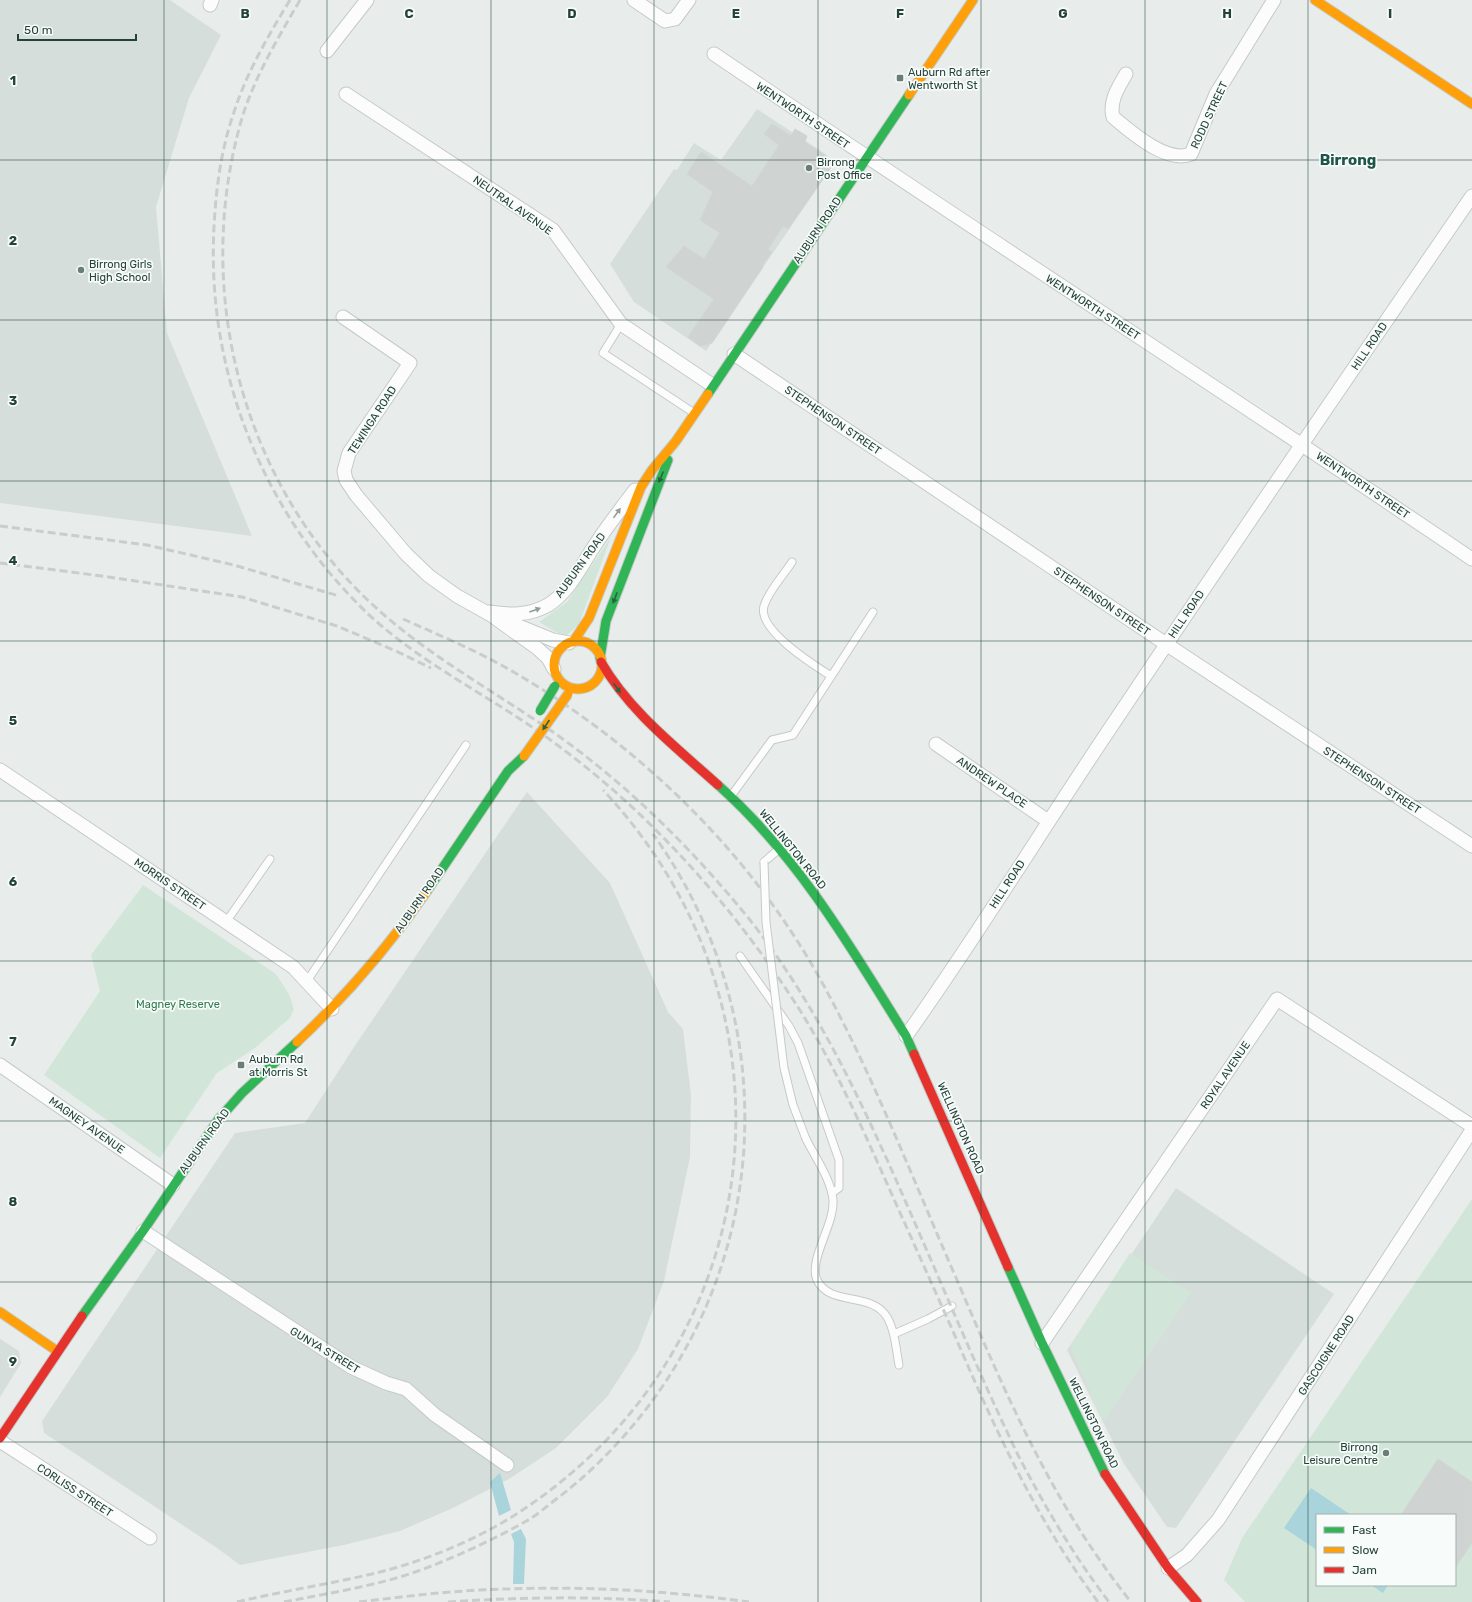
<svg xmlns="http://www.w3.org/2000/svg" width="1472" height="1602" viewBox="0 0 1472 1602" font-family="Rubik,sans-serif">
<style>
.built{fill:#d6dedb}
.green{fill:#d1e6d8;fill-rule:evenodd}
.water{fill:#a9d4db}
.building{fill:#cfd4d2;stroke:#d1d6d4}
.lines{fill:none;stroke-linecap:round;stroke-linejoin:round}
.lane-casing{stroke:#c5cac8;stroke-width:9}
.street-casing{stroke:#c5cac8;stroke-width:15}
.fast-casing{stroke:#c3cbc8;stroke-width:11}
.slow-casing{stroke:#c3cbc8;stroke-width:11}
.jam-casing{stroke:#c3cbc8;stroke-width:11}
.lane{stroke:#fcfcfc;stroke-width:7}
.street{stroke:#fcfcfc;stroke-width:13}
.fast{stroke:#30b455;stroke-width:9}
.slow{stroke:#ff9f0a;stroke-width:9}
.jam{stroke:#e5322d;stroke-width:9}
.rail{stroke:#c9cdcc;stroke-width:3;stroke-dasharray:8 4;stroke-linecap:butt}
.lane-bridge-casing{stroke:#c5cac8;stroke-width:9;stroke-linecap:butt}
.fast-bridge-casing{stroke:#c3cbc8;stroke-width:11;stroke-linecap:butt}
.slow-bridge-casing{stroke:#c3cbc8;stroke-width:11;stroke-linecap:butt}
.lane-bridge{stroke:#fcfcfc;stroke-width:7}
.fast-bridge{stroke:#30b455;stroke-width:9}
.slow-bridge{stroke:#ff9f0a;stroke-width:9}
.oneway{fill:#286442}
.oneway2{fill:#909f9b}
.grid{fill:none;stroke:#24423a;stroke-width:1;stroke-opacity:0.55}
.poi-dot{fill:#697e78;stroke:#f7fbf9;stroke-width:1.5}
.labels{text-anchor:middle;stroke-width:3.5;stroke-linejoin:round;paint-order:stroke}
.poi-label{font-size:11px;fill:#24423a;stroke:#f7fbf9;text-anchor:start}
.street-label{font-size:11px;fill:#24423a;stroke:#f7fbf9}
.park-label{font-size:11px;fill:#2d7a4b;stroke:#f7fbf9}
.district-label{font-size:15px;font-weight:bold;fill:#1f5548;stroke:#f7fbf9}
.grid-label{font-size:13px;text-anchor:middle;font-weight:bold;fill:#24423a;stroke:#f7fbf9;stroke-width:3.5;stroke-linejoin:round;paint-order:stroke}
</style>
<rect width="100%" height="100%" fill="#e8edeb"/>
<g class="built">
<path d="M0,0H170L221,35L189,98L156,207L167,333L252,536L0,503Z"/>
<path d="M757,109L827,155L831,168L706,351L634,302L610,264L674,169L677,170L694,143L721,160Z"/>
<path d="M527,792L610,883L668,1012L683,1029L691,1095L690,1157L664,1281L638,1349L607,1397L556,1448L509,1479L453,1508L400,1531L344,1545L240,1565L217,1548L44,1433L42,1421L235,1133L305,1123L354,1047Z"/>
<path d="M1176,1188L1334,1294L1176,1528L1167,1527L1124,1464L1067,1350Z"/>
<path d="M0,1339L19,1351L21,1363L0,1397Z"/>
</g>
<g class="green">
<path d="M611,537L579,624L566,636L561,635L539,622L567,602Z"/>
<path d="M143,885L276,974L289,994L294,1009L290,1018L255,1048L217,1073L160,1158L44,1075L100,991L91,955Z"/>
<path d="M1472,1199V1602H1245L1224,1580L1242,1538ZM1317,1515H1455V1585H1317Z"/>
<path d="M1130,1253L1191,1293L1103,1422L1070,1346Z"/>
</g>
<g class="water">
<path d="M500,1473L511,1510L499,1516L490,1482Z"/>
<path d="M1311,1488L1351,1515H1317V1550L1284,1528Z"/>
<path d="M521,1529L526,1539L524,1584H513L514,1542L511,1534Z"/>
<path d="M1371,1585H1388L1383,1593Z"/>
</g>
<g class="building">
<path d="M772,124L791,136L795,129L807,136L805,142L827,157L830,169L788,229L783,226L768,249L772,252L762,266L763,267L712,343L700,346L688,337L714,299L666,267L684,246L704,259L720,233L700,220L713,192L687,174L701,152L752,186L779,145L764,134Z"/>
<path d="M1438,1459L1472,1482V1543L1455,1568V1515H1401Z"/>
</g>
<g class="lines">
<defs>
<g id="lane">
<path d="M621,324L603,353L694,413"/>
<path d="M792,562C783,576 769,590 764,606C757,630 814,665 831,676"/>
<path d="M731,796L772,740L793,735L873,612"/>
<path d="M764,862L779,849"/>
<path d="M226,922L270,859"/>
<path d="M740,956L789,1026L798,1043L839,1160V1188L832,1193"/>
<path d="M307,981L466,745"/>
<path d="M806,1139C815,1157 831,1179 833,1200C835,1224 808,1260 817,1280C830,1307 871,1291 887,1317C895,1331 896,1349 899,1365"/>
<path d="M894,1334L928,1319L952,1306"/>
</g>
<g id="street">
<path d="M634,0L665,21L675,19L689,0"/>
<path d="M210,5L212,0"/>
<path d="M327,51L367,0"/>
<path d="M714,54C966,225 1221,389 1472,559"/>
<path d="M1126,74C1118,88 1109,101 1113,117C1131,132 1167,164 1191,154L1216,94L1274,0"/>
<path d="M346,94L553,230L621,324L712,385"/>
<path d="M343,317L410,363L349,453L344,471L346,480L356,495L406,554L429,576L457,596L491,615L537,648L548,658L554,669"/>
<path d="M734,354L1166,644L1472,846"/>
<path d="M489,612C509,615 529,616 548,605C570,592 583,562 597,542C609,524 622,507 635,490"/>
<path d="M511,623L553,640L569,643"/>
<path d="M936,744L1048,821"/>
<path d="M0,770L293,967L332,1009"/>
<path d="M906,1036C980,932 1046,823 1117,718C1234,543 1353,369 1472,196"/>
<path d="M0,1065L173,1185"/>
<path d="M143,1231L351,1367L386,1383L406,1389L435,1415L507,1465"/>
<path d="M1042,1343L1277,999L1472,1126"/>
<path d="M0,1441L150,1538"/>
<path d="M1168,1568L1187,1555L1218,1520L1472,1130"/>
</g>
<g id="fast">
<path d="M708,394L909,95"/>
<path d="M600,658L606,621L668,460"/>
<path d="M718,785C797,855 851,947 906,1036L914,1054"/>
<path d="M427,891L508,771L524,756"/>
<path d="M1008,1267L1042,1343L1105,1474"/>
<path d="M82,1316L143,1231L218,1120L242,1093L297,1042"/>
</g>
<g id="slow">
<path d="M1315,0L1472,104"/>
<path d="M909,95L973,0"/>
<circle cx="578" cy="665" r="24"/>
<path d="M573,642L589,618L641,487L652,470L676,441L708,394"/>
<path d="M297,1042C346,996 389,946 427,891"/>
<path d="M0,1312L57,1351"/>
</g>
<g id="jam">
<path d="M601,662C630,712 676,747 718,785"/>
<path d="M914,1054L1008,1267"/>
<path d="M0,1438L82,1316"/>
<path d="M1105,1474L1168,1568L1197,1602"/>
</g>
</defs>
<use href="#lane" class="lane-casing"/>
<use href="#street" class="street-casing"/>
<use href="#fast" class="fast-casing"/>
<use href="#slow" class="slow-casing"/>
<use href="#jam" class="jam-casing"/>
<use href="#lane" class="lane"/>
<use href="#street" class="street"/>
<use href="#fast" class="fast"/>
<use href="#slow" class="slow"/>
<use href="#jam" class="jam"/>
<g class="rail">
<path d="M290,0C268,36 247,72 234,112C221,150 216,188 214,227C206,370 262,511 365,611C414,658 476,689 532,727C636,798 723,893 792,998C831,1057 860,1123 889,1188C910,1235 931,1282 952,1329C993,1425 1035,1518 1098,1602"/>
<path d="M300,0C278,38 255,76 242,118C192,289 241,483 373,605C429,657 498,693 560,737C631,788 695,852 750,920C820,1009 866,1111 911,1214C946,1294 980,1376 1018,1455C1045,1507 1074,1556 1109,1602"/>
<path d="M0,526L147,545L234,565L339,596"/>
<path d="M0,563L102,576L242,597L337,626L396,651L431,668"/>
<path d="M403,619C441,636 480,652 517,674C644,749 753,856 824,986C875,1080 914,1182 957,1280C1006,1395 1052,1503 1131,1602"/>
<path d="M237,1602C283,1591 330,1584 376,1573C428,1560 482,1538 527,1507C773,1340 806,1006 603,790"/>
<path d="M284,1602C329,1593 377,1586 421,1570C458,1556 495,1539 530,1519C538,1514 546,1507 555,1500C591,1473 622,1441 650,1404C776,1234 776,1006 653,834"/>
<path d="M359,1602C408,1596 458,1590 507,1589C588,1586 669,1591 749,1602"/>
<path d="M448,1602C522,1597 595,1596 670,1602"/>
</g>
<defs>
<path id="lane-bridge" d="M764,862L766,922L784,1068L793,1105L806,1139"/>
<path id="fast-bridge" d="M540,711L555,686"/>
<path id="slow-bridge" d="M524,756L568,694"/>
</defs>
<use href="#lane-bridge" class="lane-bridge-casing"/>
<use href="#fast-bridge" class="fast-bridge-casing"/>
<use href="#slow-bridge" class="slow-bridge-casing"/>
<use href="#lane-bridge" class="lane-bridge"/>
<use href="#fast-bridge" class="fast-bridge"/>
<use href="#slow-bridge" class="slow-bridge"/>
</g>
<defs><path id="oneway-solid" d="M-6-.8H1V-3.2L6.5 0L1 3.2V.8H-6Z"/></defs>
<g class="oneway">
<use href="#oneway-solid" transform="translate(661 477) rotate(112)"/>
<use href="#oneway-solid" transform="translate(615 598) rotate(111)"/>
<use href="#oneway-solid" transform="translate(617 688) rotate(54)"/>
<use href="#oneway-solid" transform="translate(546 725) rotate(124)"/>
</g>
<g class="oneway2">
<use href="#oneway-solid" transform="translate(617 513) rotate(-54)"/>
<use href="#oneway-solid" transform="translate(535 610) rotate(-20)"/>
</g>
<path class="grid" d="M164,0V1602M327,0V1602M491,0V1602M654,0V1602M818,0V1602M981,0V1602M1145,0V1602M1308,0V1602M0,160H1472M0,320H1472M0,481H1472M0,641H1472M0,801H1472M0,961H1472M0,1121H1472M0,1282H1472M0,1442H1472"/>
<g class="poi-dot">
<rect x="896" y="74" width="8" height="8" rx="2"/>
<circle cx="809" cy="168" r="4"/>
<circle cx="81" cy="270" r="4"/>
<rect x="237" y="1061" width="8" height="8" rx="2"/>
<circle cx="1386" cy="1453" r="4"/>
</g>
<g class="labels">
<g class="poi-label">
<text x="908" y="76">Auburn Rd after<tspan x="908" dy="13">Wentworth St</tspan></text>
<text x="817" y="166">Birrong<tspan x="817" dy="13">Post Office</tspan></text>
<text x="89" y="268">Birrong Girls<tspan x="89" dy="13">High School</tspan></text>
<text x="249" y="1063">Auburn Rd<tspan x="249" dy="13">at Morris St</tspan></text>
<text x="1378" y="1451" text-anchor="end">Birrong<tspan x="1378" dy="13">Leisure Centre</tspan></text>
</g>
<g class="street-label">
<text transform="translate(803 115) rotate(34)" y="4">WENTWORTH STREET</text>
<text transform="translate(1209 115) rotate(-65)" y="4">RODD STREET</text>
<text transform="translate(513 205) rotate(35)" y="4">NEUTRAL AVENUE</text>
<text transform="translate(817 230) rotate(-56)" y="4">AUBURN ROAD</text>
<text transform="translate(1093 307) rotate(33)" y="4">WENTWORTH STREET</text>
<text transform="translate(1369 346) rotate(-56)" y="4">HILL ROAD</text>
<text transform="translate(372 420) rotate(-57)" y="4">TEWINGA ROAD</text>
<text transform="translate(833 420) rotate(34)" y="4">STEPHENSON STREET</text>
<text transform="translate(1363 485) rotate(34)" y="4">WENTWORTH STREET</text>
<text transform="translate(580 565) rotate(-54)" y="4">AUBURN ROAD</text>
<text transform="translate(1102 601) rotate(34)" y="4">STEPHENSON STREET</text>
<text transform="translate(1186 614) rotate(-56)" y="4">HILL ROAD</text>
<text transform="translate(1372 780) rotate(33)" y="4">STEPHENSON STREET</text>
<text transform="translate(992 782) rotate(34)" y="4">ANDREW PLACE</text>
<text transform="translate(793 849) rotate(51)" y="4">WELLINGTON ROAD</text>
<text transform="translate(170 884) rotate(34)" y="4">MORRIS STREET</text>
<text transform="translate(1007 884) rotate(-57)" y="4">HILL ROAD</text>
<text transform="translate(419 900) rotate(-55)" y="4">AUBURN ROAD</text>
<text transform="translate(1225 1075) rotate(-56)" y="4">ROYAL AVENUE</text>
<text transform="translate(87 1125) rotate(35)" y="4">MAGNEY AVENUE</text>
<text transform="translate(961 1128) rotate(66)" y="4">WELLINGTON ROAD</text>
<text transform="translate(204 1141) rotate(-54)" y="4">AUBURN ROAD</text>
<text transform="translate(325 1350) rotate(31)" y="4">GUNYA STREET</text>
<text transform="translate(1326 1355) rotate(-57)" y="4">GASCOIGNE ROAD</text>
<text transform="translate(1094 1423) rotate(64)" y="4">WELLINGTON ROAD</text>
<text transform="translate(75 1490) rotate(33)" y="4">CORLISS STREET</text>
</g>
<g class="park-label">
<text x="178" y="1008">Magney Reserve</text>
</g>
<g class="district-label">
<text x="1348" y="165">Birrong</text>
</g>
</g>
<g class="grid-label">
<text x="245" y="18">B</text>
<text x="409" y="18">C</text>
<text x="572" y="18">D</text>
<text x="736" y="18">E</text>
<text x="900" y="18">F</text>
<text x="1063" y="18">G</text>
<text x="1227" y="18">H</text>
<text x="1390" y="18">I</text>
<text x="13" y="85">1</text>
<text x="13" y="245">2</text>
<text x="13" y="405">3</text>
<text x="13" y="565">4</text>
<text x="13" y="725">5</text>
<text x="13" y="886">6</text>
<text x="13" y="1046">7</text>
<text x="13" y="1206">8</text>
<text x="13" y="1366">9</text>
</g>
<rect x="1316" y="1514" width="140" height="72" fill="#f7fbf9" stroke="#a3b1ad"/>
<rect x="1324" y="1527" width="20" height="6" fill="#30b455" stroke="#a3b1ad"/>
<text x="1352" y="1534" font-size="12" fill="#24423a">Fast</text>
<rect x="1324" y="1547" width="20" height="6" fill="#ff9f0a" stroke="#a3b1ad"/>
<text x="1352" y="1554" font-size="12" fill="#24423a">Slow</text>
<rect x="1324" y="1567" width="20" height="6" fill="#e5322d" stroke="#a3b1ad"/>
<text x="1352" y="1574" font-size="12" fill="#24423a">Jam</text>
<path d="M18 34v6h118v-6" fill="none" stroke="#24423a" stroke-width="2"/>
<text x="24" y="34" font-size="12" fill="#24423a" stroke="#f7fbf9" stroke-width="3" paint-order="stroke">50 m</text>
</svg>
